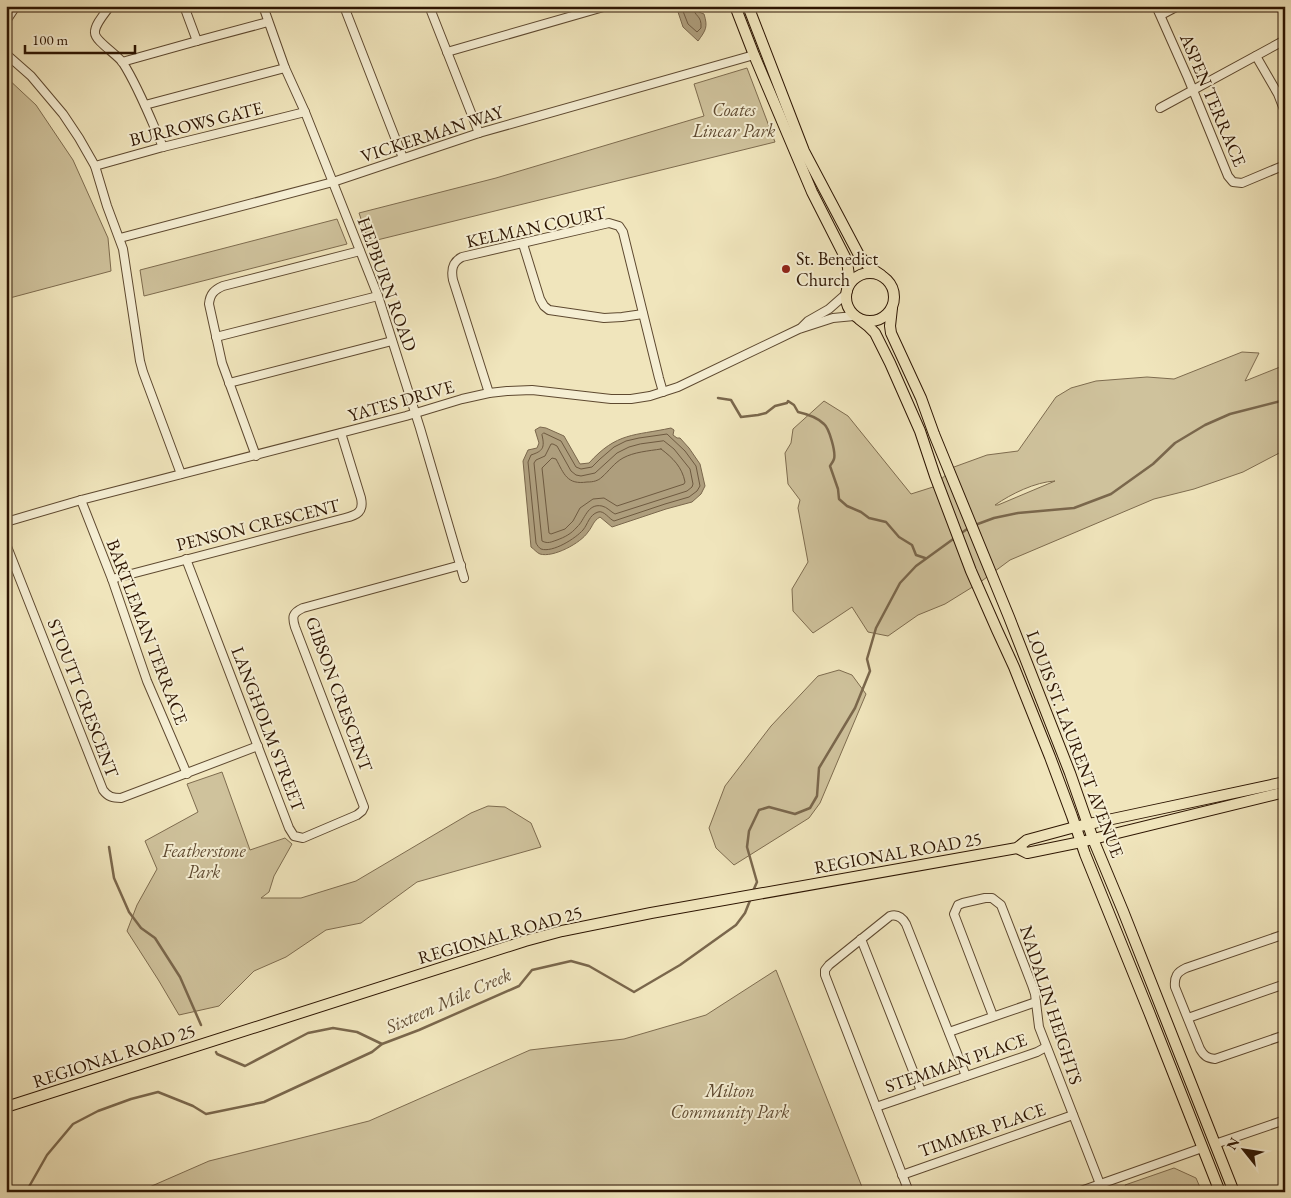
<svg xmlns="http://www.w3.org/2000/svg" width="1291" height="1198" viewBox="0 0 1291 1198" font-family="'EB Garamond',serif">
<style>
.green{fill:#cfc29c;stroke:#7e6c4f;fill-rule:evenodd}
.water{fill:#ae9e7d;stroke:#7a674c}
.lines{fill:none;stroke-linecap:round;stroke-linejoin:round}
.shore{stroke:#6e5a40;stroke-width:1}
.stream{stroke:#7a674c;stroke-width:2.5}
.minor-casing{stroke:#5e4930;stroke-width:10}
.major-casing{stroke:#2d1502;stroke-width:12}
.minor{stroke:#f5eed3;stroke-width:8}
.major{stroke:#f0e5bc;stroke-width:10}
.poi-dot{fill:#8f2418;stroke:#f5eed3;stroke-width:2}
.labels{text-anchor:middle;stroke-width:4;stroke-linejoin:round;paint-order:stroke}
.street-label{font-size:18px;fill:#2d1502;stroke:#f5eed3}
.park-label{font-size:18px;font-style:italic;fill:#5e4930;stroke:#f5eed3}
.poi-label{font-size:18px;fill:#2d1502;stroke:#f5eed3;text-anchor:start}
.water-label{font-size:19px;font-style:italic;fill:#614c33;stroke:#f5eed3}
</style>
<rect width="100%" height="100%" fill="#f0e5bc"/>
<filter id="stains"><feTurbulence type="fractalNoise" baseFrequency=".004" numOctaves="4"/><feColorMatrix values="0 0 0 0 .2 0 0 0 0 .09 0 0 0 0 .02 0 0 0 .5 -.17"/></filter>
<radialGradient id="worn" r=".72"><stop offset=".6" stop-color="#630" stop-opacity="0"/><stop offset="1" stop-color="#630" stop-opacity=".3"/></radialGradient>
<g class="green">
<path d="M747,68L775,142L369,242L359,213L496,178L704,116L694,84Z"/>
<path d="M6,77L36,105L73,160L108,238L111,271L6,299Z"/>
<path d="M337,219L347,244L144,296L140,270Z"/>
<path d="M1242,352L1259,353L1245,381L1285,365V450L1243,472L1194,489L1154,499L1010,560L979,583L945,604L918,615L888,636L868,632L852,607L813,633L793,611L792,589L808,562L798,508L800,500L788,484L785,453L791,443L793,429L824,401L848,416L911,494L933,487L954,467L987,455L1018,451L1056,397L1071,388L1096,381L1147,377L1174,379ZM1055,481L998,505H995C1011,494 1035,482 1055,481Z"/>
<path d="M839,670L852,675L866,694L820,803L809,818L734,865L716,848L709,828L725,786L771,726L818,676Z"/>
<path d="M222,772L250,850L285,838L292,844L274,876L269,892L261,898H301L356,881L471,813L488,806L505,807L531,823L541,847L417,882L361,923L326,930L286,957L254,971L219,1006L179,1015L159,981L127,931L137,905L157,869L145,841L198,812L187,784Z"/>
<path d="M776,970L864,1192H138L209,1161L369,1121L530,1050L624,1039L706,1015Z"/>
<path d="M1174,1168L1196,1178L1202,1192H1128L1125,1185Z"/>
</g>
<g class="water">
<path d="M676,6H697L699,12L704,14C708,27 706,30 698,41L683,27Z"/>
<path d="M540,427L546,428L564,436L580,464L589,463C617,432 634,436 671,428L674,430L673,435L677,438H680L689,448L700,464L705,486L701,494L692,502L666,509L612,527L600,517C593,521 593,526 588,532C581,543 553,558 540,554C537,553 534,549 531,547L523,461L528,450L537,448L539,443L535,430Z"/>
</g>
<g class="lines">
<g class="shore">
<path d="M681,6L688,24L697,32L701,28C702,14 694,18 693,6"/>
<path d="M544,433L561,441L576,467L581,469L592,467L600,459L614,447L626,441L639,438L667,434L685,451L696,466L700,486L697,491L689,497L665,504L614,521C609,519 604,510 598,512C589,515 588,524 583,530C576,538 553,553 541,549C539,548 537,545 536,543L528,462L531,455C543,451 545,448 542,435Z"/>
<path d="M664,441L674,449L690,469L693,484L692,487L687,491L615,514C611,512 607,507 602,506C587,503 585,520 577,527C571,534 565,537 557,540C551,542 548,544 542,541L534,463L536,460L545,456L551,444H553L557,446L571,471L576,475L581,476L595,473L617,453L629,447L640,444Z"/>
<path d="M661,449C673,458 682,467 685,482L684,484L617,506L604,498L593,499L580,508L573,521L565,529L551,534L549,533L542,468L552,458L556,459C564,474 567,485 587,482C593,482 598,481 602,477C609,471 614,463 623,458C634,452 648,451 661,449Z"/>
</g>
<g class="stream">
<path d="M718,398L731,400L741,417L758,415L766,413L775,406L787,403L788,401L794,405L798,412C807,414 817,417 824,424C829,428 836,452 834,459C833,462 831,464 830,466L838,489L839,499L847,506L861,512L869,518L886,522L899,537L912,545L916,555L925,558"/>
<path d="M975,525L994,518L1018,513L1074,508L1111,494L1153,464L1175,443L1205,425L1230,414L1285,400"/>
<path d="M960,534L970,527"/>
<path d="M109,847L114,878L129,912L141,928L155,938L180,977L201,1025"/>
<path d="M753,891L757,882L747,847L749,831L759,810L769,807L795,814L810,808L817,796L819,768L855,708L870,671L867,659L876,628L900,583L916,566L956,537"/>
<path d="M216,1052L217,1054L245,1066L308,1033L333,1028L357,1032L382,1044"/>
<path d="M26,1192L47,1155L73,1124L98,1111L131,1099L158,1092L193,1106L206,1114L264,1102L372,1052L382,1044L419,1030L519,986L532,970L571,961L589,966L634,992L680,965L736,925L745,913L751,898"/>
</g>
<defs>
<g id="minor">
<path d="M110,6C106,12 94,25 95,33C95,41 118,55 123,63C139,88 151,120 163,147"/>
<path d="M184,6L197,41"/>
<path d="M263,6L285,68L305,112L378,296L420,428L464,578"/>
<path d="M345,6V9L403,158"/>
<path d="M429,6L479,133"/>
<path d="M1156,6L1188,78L1228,176L1233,182L1242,183L1285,165"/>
<path d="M1161,15L1178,6"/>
<path d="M6,21L16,6"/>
<path d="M447,52L607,6"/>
<path d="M6,54L31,76L63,114L79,138L95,166L107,206L123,249L140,361L143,372L181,474"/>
<path d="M1256,56L1278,94L1285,112"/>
<path d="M122,62L197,41L268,22"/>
<path d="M145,105L285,68"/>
<path d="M1160,108L1285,40"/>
<path d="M95,166L163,147L305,112"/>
<path d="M120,238L333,182L479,133L754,55"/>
<path d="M523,244L540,299L544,306L549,310L604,318L622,317L643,314"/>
<path d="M801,328L808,321L829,309L846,294"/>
<path d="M216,337L378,296"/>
<path d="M229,383L392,341"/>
<path d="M489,393L453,280C451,270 452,262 462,257L609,223L619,226L623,232L659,378L663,392"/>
<path d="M256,456L222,363L209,304C210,294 214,290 223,286L360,251"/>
<path d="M81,500L112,579L147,681L187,774"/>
<path d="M6,522L81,500L406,416L462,399L489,393L507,391L532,390L611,399H631L650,396L678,387L799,329L833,318L854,316"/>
<path d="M6,544L103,790C108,797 113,798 121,798L258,746"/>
<path d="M186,559L289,828L294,836L303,838L357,815L362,811L364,807L295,627C292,617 292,613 303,608L461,565"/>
<path d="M112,579L345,518C357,515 364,512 361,498L341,433"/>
<path d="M1285,934L1186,968C1177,972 1174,977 1175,987L1200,1049C1204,1056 1207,1058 1215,1059L1285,1035"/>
<path d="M861,939L921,1091"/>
<path d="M993,1016L954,914L958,905L963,903L985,898H992L1001,905L1032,985L1035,994L1039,1027L1100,1184"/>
<path d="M1188,1018L1285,984"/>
<path d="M949,1032L1036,1002"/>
<path d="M876,1107L1037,1052L1046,1047"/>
<path d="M1215,1144L1285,1120"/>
<path d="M902,1175L1073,1115"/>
<path d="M909,1192L825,975V970L829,965L890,916C897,914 902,917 906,924L966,1076"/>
<path d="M1078,1192L1202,1148"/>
</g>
<g id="major">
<path d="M735,6L754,55L812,192L847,261L849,276L847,291"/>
<path d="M748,6L804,151L859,255L869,267L881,275"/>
<circle cx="870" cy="297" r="24"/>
<path d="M892,308L890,326L891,333L921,398L934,434L1009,617L1070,773L1093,839L1123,911L1234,1192"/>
<path d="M859,319L868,326L875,333L890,363L920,431L935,476L971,571L997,630L1014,667L1050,757L1072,816L1085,854L1149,1012L1220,1192"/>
<path d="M1017,848L1027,853L1081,842L1285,792"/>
<path d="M6,1107L525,941L562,931L651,913L1017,848L1027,840L1075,827L1285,782"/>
</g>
</defs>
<use href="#minor" class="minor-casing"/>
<use href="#major" class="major-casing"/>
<use href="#minor" class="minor"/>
<use href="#major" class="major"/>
</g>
<circle class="poi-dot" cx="786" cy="269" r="5"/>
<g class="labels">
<g class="street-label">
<text transform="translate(1213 100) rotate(67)" y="6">ASPEN TERRACE</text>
<text transform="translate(196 124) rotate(-14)" y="6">BURROWS GATE</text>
<text transform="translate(432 134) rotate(-18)" y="6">VICKERMAN WAY</text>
<text transform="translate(536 227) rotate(-12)" y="6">KELMAN COURT</text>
<text transform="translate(387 284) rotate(70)" y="6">HEPBURN ROAD</text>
<text transform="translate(401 401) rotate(-16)" y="6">YATES DRIVE</text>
<text transform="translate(258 525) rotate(-14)" y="6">PENSON CRESCENT</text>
<text transform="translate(147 632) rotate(69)" y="6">BARTLEMAN TERRACE</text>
<text transform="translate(339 694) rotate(70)" y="6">GIBSON CRESCENT</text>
<text transform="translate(83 698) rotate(69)" y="6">STOUTT CRESCENT</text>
<text transform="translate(268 729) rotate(69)" y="6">LANGHOLM STREET</text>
<text transform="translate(1075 744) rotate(69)" y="6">LOUIS ST. LAURENT AVENUE</text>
<text transform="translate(898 853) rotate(-10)" y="6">REGIONAL ROAD 25</text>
<text transform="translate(500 935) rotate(-16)" y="6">REGIONAL ROAD 25</text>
<text transform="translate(1051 1005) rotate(72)" y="6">NADALIN HEIGHTS</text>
<text transform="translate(114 1056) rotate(-18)" y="6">REGIONAL ROAD 25</text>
<text transform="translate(956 1063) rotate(-19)" y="6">STEMMAN PLACE</text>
<text transform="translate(982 1130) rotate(-19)" y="6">TIMMER PLACE</text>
</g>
<g class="park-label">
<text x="734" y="116">Coates<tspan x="734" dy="21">Linear Park</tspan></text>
<text x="204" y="857">Featherstone<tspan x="204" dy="21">Park</tspan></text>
<text x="730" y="1097">Milton<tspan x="730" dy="21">Community Park</tspan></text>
</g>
<g class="poi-label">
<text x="796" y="265">St. Benedict<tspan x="796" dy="21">Church</tspan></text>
</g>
<g class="water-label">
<text transform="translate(448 1000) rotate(-24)" y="7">Sixteen Mile Creek</text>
</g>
</g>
<rect width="1291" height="1198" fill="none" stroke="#f0e5bc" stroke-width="25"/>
<rect x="8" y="8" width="1276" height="1183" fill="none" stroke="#2d1502" stroke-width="2.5"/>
<rect x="12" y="12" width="1266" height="1173" fill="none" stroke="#2d1502"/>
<g transform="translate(1244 1150) rotate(300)" stroke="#f5eed3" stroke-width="4" paint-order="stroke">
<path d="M0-4L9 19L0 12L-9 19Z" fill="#2d1502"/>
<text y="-8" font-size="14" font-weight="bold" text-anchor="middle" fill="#2d1502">N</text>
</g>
<path d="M25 45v8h110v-8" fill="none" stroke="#2d1502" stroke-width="2.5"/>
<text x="32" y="45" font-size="15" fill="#2d1502" stroke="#f5eed3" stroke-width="4" paint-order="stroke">100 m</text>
<rect width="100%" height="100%" filter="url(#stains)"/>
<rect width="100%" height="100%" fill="url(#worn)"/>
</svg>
